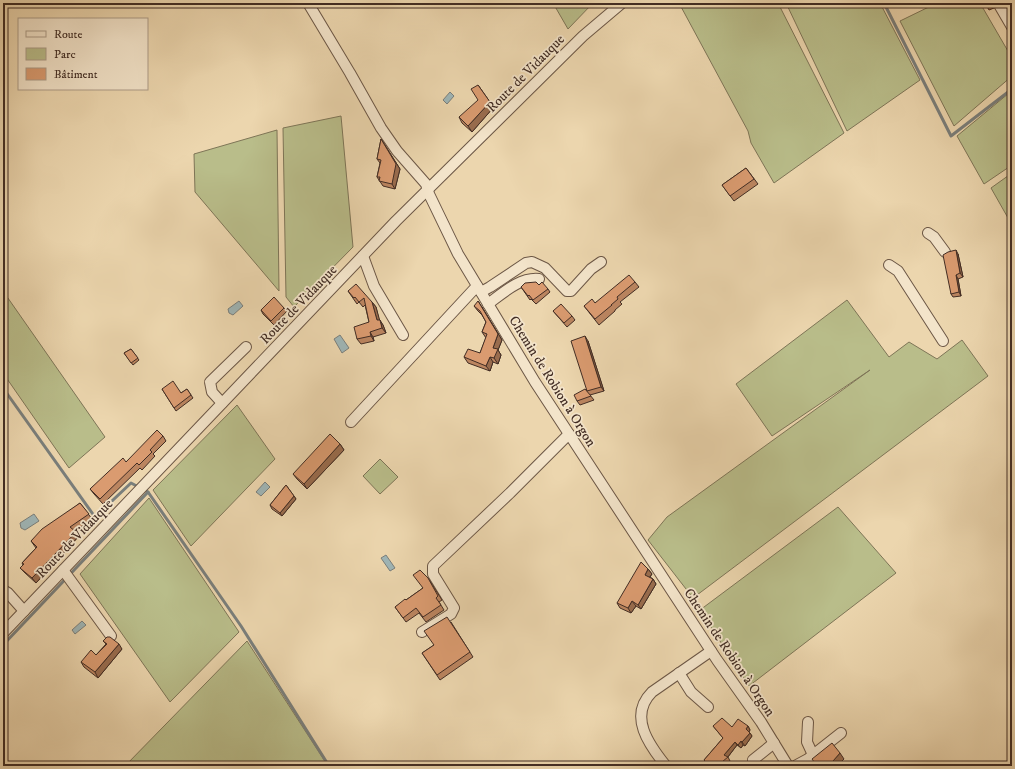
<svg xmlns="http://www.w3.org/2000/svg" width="1015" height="769" viewBox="0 0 1015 769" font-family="'IM FELL DW Pica',serif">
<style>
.green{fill:#b9bd8a;stroke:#7e7557}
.water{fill:#9fb6b7;stroke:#7a7f7c}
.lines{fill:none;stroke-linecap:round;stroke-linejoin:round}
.stream{stroke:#7a7f7c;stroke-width:3}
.minor-casing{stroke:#6c5746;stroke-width:12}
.minor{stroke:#f3e4ca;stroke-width:10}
.wall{fill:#bb8560;stroke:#422d24}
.shaded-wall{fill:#996c4e;stroke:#422d24}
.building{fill:#da9b70;stroke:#422d24}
.labels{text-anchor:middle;stroke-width:3.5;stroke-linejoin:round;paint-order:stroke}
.street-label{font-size:14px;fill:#422d24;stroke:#f3e4ca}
</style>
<rect width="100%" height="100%" fill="#ecd6ae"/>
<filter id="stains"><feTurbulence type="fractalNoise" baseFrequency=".005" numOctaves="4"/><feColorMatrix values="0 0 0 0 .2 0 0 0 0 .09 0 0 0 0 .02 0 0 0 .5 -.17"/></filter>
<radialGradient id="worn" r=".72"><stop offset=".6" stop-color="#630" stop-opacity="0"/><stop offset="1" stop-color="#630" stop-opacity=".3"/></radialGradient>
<g class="green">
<path d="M553,3H593L568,29Z"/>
<path d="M679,3H778L844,133L774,183L751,143L748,131Z"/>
<path d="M786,3H880L920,80L847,131Z"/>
<path d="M937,3H980L1012,58V76L954,126L900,21Z"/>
<path d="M1009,93H1012V165L984,184L957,136Z"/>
<path d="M341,116L353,247L294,307L286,297L283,128Z"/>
<path d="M277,130L279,291L195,192L194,154Z"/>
<path d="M1012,173V225L991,188Z"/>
<path d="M3,291L105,437L69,468L3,373Z"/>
<path d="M847,300L889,357L909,342L937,359L962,340L988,376L693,598L648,540L667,517L870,370L772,436L736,384Z"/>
<path d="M237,405L275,459L191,546L153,490Z"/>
<path d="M380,459L398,477L380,494L363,476Z"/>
<path d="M149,498L239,632L170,702L80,574Z"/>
<path d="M838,507L896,573L749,686L700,610Z"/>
<path d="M247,641L328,766H125Z"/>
</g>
<g class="water">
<path d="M450,92L454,96L447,104L443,100Z"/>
<path d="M239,301L243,306L233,315L229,313L228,309Z"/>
<path d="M340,335L349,348L342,353L334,339Z"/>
<path d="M265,482L270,487L261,496L256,492Z"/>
<path d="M34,514L39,521L25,530L21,528L20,523Z"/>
<path d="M386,555L395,568L390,571L381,558Z"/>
<path d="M82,621L86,625L75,634L72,630Z"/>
</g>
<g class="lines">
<g class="stream">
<path d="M884,3L951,136L1012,89"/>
<path d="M3,388L95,517L131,483L148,492L241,626L329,766"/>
<path d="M3,645L148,492"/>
</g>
<defs>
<g id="minor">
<path d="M308,3L350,73L381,128L397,151L426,184L429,194L458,254L535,382L717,660L761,722L788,766"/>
<path d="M998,3L1012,27"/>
<path d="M928,233L934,237L945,252"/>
<path d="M363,256L374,286L403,335"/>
<path d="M889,265L898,271L943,341"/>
<path d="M481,292L490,287L526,263L532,262L545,268L567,291H571L591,269L601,262"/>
<path d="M488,304C503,293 520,277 539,279"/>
<path d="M222,403L212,392L210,382L246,347"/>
<path d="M351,422L477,286"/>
<path d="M63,570L111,636"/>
<path d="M3,590L8,593L24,611"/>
<path d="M422,632L451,614L454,608L433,574V566L510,493L569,434"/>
<path d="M3,633L396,221L583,36L622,3"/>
<path d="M679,673L691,692L708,707"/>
<path d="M808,722L807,742L813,755"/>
<path d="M666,766C649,745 628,716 652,692L711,651"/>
<path d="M757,766L753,760L774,743"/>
<path d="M795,766L808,759L841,733"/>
</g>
</defs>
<use href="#minor" class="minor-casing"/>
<use href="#minor" class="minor"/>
</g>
<g class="wall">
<path d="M985,3H992L994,8L989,10Z"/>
<path d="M493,108L472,132L462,123L459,117Z"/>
<path d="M381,139L400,169L395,189L383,186L377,177L380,163L377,159Z"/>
<path d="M746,168L758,184L734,201L722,185Z"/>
<path d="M958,254L963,277L958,279L961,296L953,297L951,294Z"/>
<path d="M635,282L639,287L620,302L622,304L615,310V311L599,325L584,306L595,303Z"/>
<path d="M539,285L548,289L550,292L536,304L531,299L530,300L521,287Z"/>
<path d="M348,291L372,302L376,307L379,320L383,325L386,333L373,337L374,341L361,344L357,339L369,322L365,305L363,307L359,302L357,304Z"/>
<path d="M474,306L482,307L502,340L498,350L501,355L498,364L493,362L490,371L468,363L464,357L480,353L486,338L482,332L486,322L482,315L478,311Z"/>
<path d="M284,308L287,311L274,325L263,314L261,310Z"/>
<path d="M553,311L572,316L575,320L567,327Z"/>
<path d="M588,341L604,391L590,395L594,400L580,405L577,401L587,391Z"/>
<path d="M131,349L139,360L133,365L124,353Z"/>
<path d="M162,389L181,393L187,389L193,398L176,411Z"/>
<path d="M163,436L166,441L153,454L155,456L142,470L140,468L103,504L94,494L90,489L126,462Z"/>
<path d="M340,444L344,450L307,489L297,479L293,474Z"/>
<path d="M286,485L296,499L282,516L272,509L270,505Z"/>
<path d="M80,503L92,519L75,531L79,536L36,583L24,572L20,568L23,565L22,563L36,548L31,541Z"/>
<path d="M648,569L652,574L650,577L653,579L656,584L641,609L636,606L631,613L620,608L617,603Z"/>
<path d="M428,578L442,600L439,602L444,610L426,622L419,613L406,622L395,607L406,600L423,588Z"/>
<path d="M451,622L473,657L440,680L422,653L434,645Z"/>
<path d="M103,641L122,649L98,678L84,667L81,662L96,655L106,644Z"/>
<path d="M713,726L732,727L748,726L750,730L749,732L752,736L745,746L743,745L741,748L737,745L728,757L730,761L724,766H709L704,760L723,738Z"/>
</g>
<g class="shaded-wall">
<path d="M478,85L493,108L472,132L468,126L490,102Z"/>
<path d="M381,139L400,169L395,189L392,184Z"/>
<path d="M956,250L958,254L963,277L960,273Z"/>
<path d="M956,275L958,279L961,296L959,292Z"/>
<path d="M478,301L502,340L498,350L501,355L498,364L494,358L493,348L498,334Z"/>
<path d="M372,302L376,307L381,325L377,320Z"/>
<path d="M380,320L383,325L386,333L382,328Z"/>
<path d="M370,332L373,337L374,341L371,336Z"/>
<path d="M585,336L588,341L604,391L601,387Z"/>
<path d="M490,357L493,362L490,371L486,366Z"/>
<path d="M340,444L344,450L307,489L304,484Z"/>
<path d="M294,496L296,499L282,516L280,513Z"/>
<path d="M76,532L79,536L36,583L32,578Z"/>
<path d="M648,569L652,574L648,579L645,575Z"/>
<path d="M653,579L656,584L641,609L638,605Z"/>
<path d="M632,601L636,606L631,613L628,608Z"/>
<path d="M119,644L122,649L98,678L95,672Z"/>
<path d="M748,726L750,730L748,733L746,729Z"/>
<path d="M750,733L752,736L745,746L742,742Z"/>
<path d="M741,741L743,745L741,748L738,745Z"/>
<path d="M735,742L737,745L727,758L724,755Z"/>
<path d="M840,753L844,759L837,766L833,761Z"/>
</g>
<g class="building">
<path d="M985,3H990L991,5L987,7Z"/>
<path d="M478,85L490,102L468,126L459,117L478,100L471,89Z"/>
<path d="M381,139L396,164L392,184L379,181L380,177H377L381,160L377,159Z"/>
<path d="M746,168L754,179L730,196L722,185Z"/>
<path d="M956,250L960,273L956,275L959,292L951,294L943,255L948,252Z"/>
<path d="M629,275L635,282L617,297L618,299L611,305H612L595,319L584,306L592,299L595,303Z"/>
<path d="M536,282L539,285L542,282L548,289L533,300L529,295L528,296L521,287L525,283Z"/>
<path d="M356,284L372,302L377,320H380L382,328L370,332L371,336L357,339L354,327L369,322L364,298L359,302L355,297L354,298L348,291Z"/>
<path d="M274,297L284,308L271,321L261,310Z"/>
<path d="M478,301L498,334L493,348L498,349L494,358L490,357L486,366L464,357L468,349L480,353L487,334L482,332L486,322L480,311L474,306Z"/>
<path d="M561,304L572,316L564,323L553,311Z"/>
<path d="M585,336L601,387L587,391L571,341Z"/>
<path d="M131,349L138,358L131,363L124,353Z"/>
<path d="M173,381L181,393L187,389L191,395L174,408L162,389Z"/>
<path d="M585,389L591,396L577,401L574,395Z"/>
<path d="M157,430L163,436L150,450L152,452L139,465L137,463L100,499L90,489L123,458L126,462Z"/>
<path d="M330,434L340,444L304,484L293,474Z"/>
<path d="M286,485L294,496L280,513L270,505Z"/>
<path d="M80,503L89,514L70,527L76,532L32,578L20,568L24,564L22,563L37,547L31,541L42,529Z"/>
<path d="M641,562L648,569L645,575L653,579L638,605L632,601L628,608L617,603Z"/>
<path d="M420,570L428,578L438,596L436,598L441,605L423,617L416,608L403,618L395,607L405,599L406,600L423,588L413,575Z"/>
<path d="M447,617L470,652L437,675L422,653L434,645L424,631Z"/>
<path d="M107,637H110L119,644L95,672L81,662L91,650L96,655L107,644L103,641Z"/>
<path d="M722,718L732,727L738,719L748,726L746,729L750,733L742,742L741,741L738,745L735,742L724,755L728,757L717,766H710L704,760L723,738L713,726Z"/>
<path d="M832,743L840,753L833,761L838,766H817L812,759Z"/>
</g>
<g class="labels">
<g class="street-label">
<text transform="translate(525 73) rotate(-45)" y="5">Route de Vidauque</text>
<text transform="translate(298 304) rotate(-46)" y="5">Route de Vidauque</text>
<text transform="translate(553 381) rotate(58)" y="5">Chemin de Robion à Orgon</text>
<text transform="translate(74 538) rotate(-46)" y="5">Route de Vidauque</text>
<text transform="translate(730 652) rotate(56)" y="5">Chemin de Robion à Orgon</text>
</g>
</g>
<rect width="1015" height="769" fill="none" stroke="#ecd6ae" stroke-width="16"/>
<rect x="4" y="4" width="1007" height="761" fill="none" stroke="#422d24" stroke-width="2"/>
<rect x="8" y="8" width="999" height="753" fill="none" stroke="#422d24"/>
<rect x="18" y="18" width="130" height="72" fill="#f3e4ca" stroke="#ac9b88"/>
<rect x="26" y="31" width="20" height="6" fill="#f3e4ca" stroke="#ac9b88"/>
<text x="54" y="38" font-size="12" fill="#422d24">Route</text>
<rect x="26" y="48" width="20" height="12" fill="#b9bd8a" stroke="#ac9b88"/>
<text x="54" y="58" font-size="12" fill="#422d24">Parc</text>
<rect x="26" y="68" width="20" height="12" fill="#da9b70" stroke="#ac9b88"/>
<text x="54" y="78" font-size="12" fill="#422d24">Bâtiment</text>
<rect width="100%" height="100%" filter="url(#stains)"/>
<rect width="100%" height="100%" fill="url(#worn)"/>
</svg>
